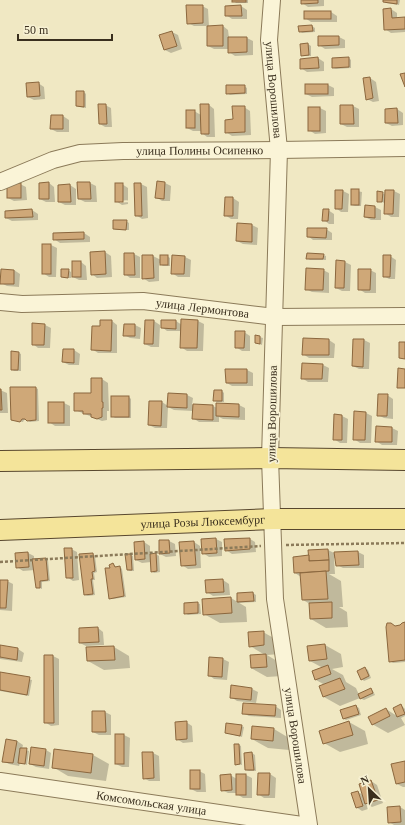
<svg xmlns="http://www.w3.org/2000/svg" width="405" height="825" viewBox="0 0 405 825" font-family="Georgia,serif">
<style>
.shadow{fill:#0003;fill-rule:evenodd}
.building{fill:#cfa878;stroke:#8b673e}
.lines{fill:none;stroke-linecap:round;stroke-linejoin:round}
.minor-casing{stroke:#8b7a59;stroke-width:18}
.major-casing{stroke:#58472e;stroke-width:22}
.path{stroke:#8b7a59;stroke-width:2.5;stroke-dasharray:3 2;stroke-linecap:butt}
.minor{stroke:#faf4d7;stroke-width:16}
.major{stroke:#f4e49a;stroke-width:20}
.labels{text-anchor:middle;stroke-width:3.5;stroke-linejoin:round;paint-order:stroke}
.street-label{font-size:12px;fill:#3a2f1e;stroke:#f7f1d3}
</style>
<rect width="100%" height="100%" fill="#f0e8c3"/>
<g class="shadow">
<path d="M233,0H248V3H236Z"/>
<path d="M302,0H324V6L308,7L302,3Z"/>
<path d="M384,0H400L399,5L386,3L384,1Z"/>
<path d="M202,6L208,9L209,27L223,26L228,30L229,38H247L253,41V55L235,56L229,52V49H214L208,46V26H194L188,23Z"/>
<path d="M241,6L247,10V19H232L226,15V7Z"/>
<path d="M391,9L397,13V19L405,18V32L391,33L385,29Z"/>
<path d="M305,12H331L337,16V22H311L305,18Z"/>
<path d="M312,26L315,28V32L302,33L300,31L299,27Z"/>
<path d="M172,32L178,35L182,49L171,53L165,50Z"/>
<path d="M339,37L345,40V48L325,49L319,45Z"/>
<path d="M308,44L311,46V56H304L302,55Z"/>
<path d="M318,58L324,62V71L307,72L301,68Z"/>
<path d="M349,58L351,60V68L336,69L333,68Z"/>
<path d="M370,78L376,82L379,101L373,102L367,99Z"/>
<path d="M38,83L44,87L45,99L34,100L28,97Z"/>
<path d="M328,85L334,88V96L312,97L306,94Z"/>
<path d="M244,86L247,88V94L230,95L227,93Z"/>
<path d="M84,92L86,94V108L80,107L77,106Z"/>
<path d="M105,105L111,108L112,127H105L100,124Z"/>
<path d="M209,105L214,109L215,137H207L202,133L201,131H193L187,128L194,111L201,115Z"/>
<path d="M341,106H353L359,109V127H347L341,124Z"/>
<path d="M244,107L250,111L251,135L232,136L226,132Z"/>
<path d="M320,108L326,111V133L315,134L309,130Z"/>
<path d="M397,109L403,113V125L392,126L386,123Z"/>
<path d="M63,116L69,120V132H57L51,129Z"/>
<path d="M157,182L165,183L171,186L170,201H162L156,197Z"/>
<path d="M49,183L54,187L55,202H46L40,199Z"/>
<path d="M78,183H90L96,186L97,202H85L79,199Z"/>
<path d="M20,184L26,187L27,200L14,201L8,198Z"/>
<path d="M122,184L128,188V204L122,205L116,201ZM128,200V202L120,203V201Z"/>
<path d="M141,184L147,187L148,218L142,219L136,215Z"/>
<path d="M70,185L76,189V205H65L59,202Z"/>
<path d="M352,190L362,192L361,206H355L352,205Z"/>
<path d="M343,191L349,194L348,212H341L336,208Z"/>
<path d="M394,191L400,194L399,217H391L385,213V203L378,201L382,193L386,195Z"/>
<path d="M226,198H233L239,202L238,219H231L225,215Z"/>
<path d="M365,206L375,207L381,210V220H371L365,217Z"/>
<path d="M32,210L38,214V220L12,221L6,218Z"/>
<path d="M328,210L334,214V224H329L324,220Z"/>
<path d="M126,221L129,223V230H117L114,229Z"/>
<path d="M252,225L258,228L257,245L243,244L237,241Z"/>
<path d="M326,229L332,233V240H313L308,236Z"/>
<path d="M84,233L90,237V242L60,243L54,239V234Z"/>
<path d="M51,245L57,248L56,277H49L43,273Z"/>
<path d="M105,252L111,256L112,277L97,278L92,274L91,253Z"/>
<path d="M125,254H134L140,257V278H130L125,274Z"/>
<path d="M323,255L326,256V260H310L307,258Z"/>
<path d="M143,256H153L161,260L167,256L170,258V266H163L159,263V281L149,282L143,278Z"/>
<path d="M390,256L396,260L395,279H389L384,276Z"/>
<path d="M185,257L191,260L190,277H178L172,273Z"/>
<path d="M337,261L345,262L351,265L350,291H342L336,288Z"/>
<path d="M81,262L86,266L87,280H79L73,277Z"/>
<path d="M2,270H14L20,274L19,287L7,286L1,283Z"/>
<path d="M68,270L71,272V278H65L62,277Z"/>
<path d="M323,270L329,273V293L312,292L306,289Z"/>
<path d="M370,270L376,273V293H365L359,289Z"/>
<path d="M112,321L117,325V353H98L92,349L101,328Z"/>
<path d="M154,321L160,325L159,347H151L145,344Z"/>
<path d="M176,321L182,325L198,321L204,324L203,351H187L181,347L182,331H167L162,327Z"/>
<path d="M45,325L51,328L50,348H38L33,344Z"/>
<path d="M135,325L141,328L140,339L130,338L124,335Z"/>
<path d="M244,332L250,336V351H242L236,347Z"/>
<path d="M256,336L263,338L262,345L256,343Z"/>
<path d="M304,339L329,340L335,344L334,358H309L303,354Z"/>
<path d="M364,340L370,343L369,369H359L353,366Z"/>
<path d="M74,350L80,354L79,365H69L63,362Z"/>
<path d="M19,353L21,354V371H14L12,369Z"/>
<path d="M323,365L329,368L328,382H308L302,378Z"/>
<path d="M247,370L253,373V386H232L227,383Z"/>
<path d="M102,379L108,383L109,411H107V420L102,421L75,410L92,394Z"/>
<path d="M36,388L38,389L39,421L30,422L27,420H24L23,422L12,420Z"/>
<path d="M0,390L7,393L8,413H0Z"/>
<path d="M222,391L224,393V402H217L214,400Z"/>
<path d="M187,395L193,398L192,405L213,406L217,408L239,405L245,408V420L223,419L219,417V422H199L193,418V411L174,410L168,407L167,428H155L149,425L150,402H162L168,406Z"/>
<path d="M387,395L393,399V419L384,418L378,415Z"/>
<path d="M129,397L131,399V418H115L112,416Z"/>
<path d="M64,403L70,406V426H55L49,422Z"/>
<path d="M355,412L366,413L372,416L371,443H360L354,439Z"/>
<path d="M335,415L342,416L348,419L347,443H340L334,439Z"/>
<path d="M392,428L398,431L397,445H382L376,441Z"/>
<path d="M216,539L222,542V556L209,557L203,553Z"/>
<path d="M250,539L255,542L256,552L232,554L226,550Z"/>
<path d="M160,541H169L175,544L176,556L166,557L160,554Z"/>
<path d="M144,542L150,546V554H156L159,556L160,572L154,573L152,571L151,562L142,563L136,560Z"/>
<path d="M194,542L200,546L201,568L188,569L182,565Z"/>
<path d="M71,549L77,552L79,580L73,581L67,577Z"/>
<path d="M328,550L336,554L358,552L364,555V568H343L337,565L336,558H334L335,574H329L341,581L343,607H339L347,612L348,627L326,628L311,619L310,604L303,600L301,577L295,573L310,556Z"/>
<path d="M28,553L34,556V560L46,559L48,560L50,581L42,582V589L37,587L35,570L23,571L17,567L16,554Z"/>
<path d="M93,554L95,556L97,572L94,573L95,580H93L95,595L88,596L85,595Z"/>
<path d="M131,555L133,556L134,571H130L128,570Z"/>
<path d="M113,564L117,568L120,567L122,569L126,597L113,599L110,598L111,569Z"/>
<path d="M223,580L229,584L230,595L213,596L207,592Z"/>
<path d="M0,581H7L13,584L12,611L0,610Z"/>
<path d="M253,593L256,595V602L238,603V594Z"/>
<path d="M231,598L246,607L247,622L220,623L204,614Z"/>
<path d="M197,603L200,604L201,614L188,615L185,613Z"/>
<path d="M405,623V662L393,663L390,661L395,627Z"/>
<path d="M98,628L103,632L104,645L86,646L80,643Z"/>
<path d="M263,632L279,641L280,654L267,655L282,664V676L267,677L251,668L265,655L250,646Z"/>
<path d="M325,645L341,654L343,667L332,669L343,675L346,682L356,688L359,695L371,689L373,691L375,695L364,700L360,698L340,706L324,697L320,687L325,685L316,680L323,668L310,661L308,647Z"/>
<path d="M0,646L18,649L24,653L22,662L0,659Z"/>
<path d="M114,647L129,656L130,668L104,670L88,661Z"/>
<path d="M53,656L59,659V725L51,726L45,722Z"/>
<path d="M210,658L223,659L229,662L227,680L214,679L209,675Z"/>
<path d="M365,668L368,670L371,678L364,681L362,679Z"/>
<path d="M0,673L32,680L29,696L0,691Z"/>
<path d="M252,689L258,692L256,703L237,701L231,697Z"/>
<path d="M401,705L405,709V716L401,718L405,725L388,733L372,724L386,709L397,716Z"/>
<path d="M275,706L281,710V718L249,716L243,713Z"/>
<path d="M356,706L359,708L361,715L346,720L344,719Z"/>
<path d="M105,712L111,715V735H99L93,732Z"/>
<path d="M186,722L192,726L193,742L183,743L177,739Z"/>
<path d="M349,722L365,731L368,744L340,752L324,743Z"/>
<path d="M241,726L244,727L242,737L226,733Z"/>
<path d="M274,729L289,738V750L268,748L252,739Z"/>
<path d="M124,735L130,738L129,767H122L116,764Z"/>
<path d="M17,741L23,745L22,749L29,751L27,765L20,763L19,766L9,764L3,761Z"/>
<path d="M239,745L241,746L242,765L236,764Z"/>
<path d="M46,750L51,753L49,769L36,767L30,764Z"/>
<path d="M143,753H153L159,756L160,781H149L144,778Z"/>
<path d="M252,753L255,755L256,771H249L246,770L245,754Z"/>
<path d="M93,755L109,764L106,781L68,776L53,767Z"/>
<path d="M405,762V787H403L397,784Z"/>
<path d="M199,771L205,774L206,792H197L191,789Z"/>
<path d="M270,774L276,778L275,798H264L258,794Z"/>
<path d="M230,775L237,779L246,775L252,778V798H243L237,794V793H228L222,790Z"/>
<path d="M371,781L377,785L383,803L372,807L366,803L368,809L362,811L356,807L358,792L363,795Z"/>
<path d="M400,807L405,810V825H394L389,822Z"/>
</g>
<g class="building">
<rect x="232" y="0" width="14" height="2"/>
<path d="M301,0H318V3L301,4Z"/>
<path d="M383,0H397V4L383,2Z"/>
<path d="M186,5H203V23L187,24Z"/>
<path d="M241,5L242,16H225V6Z"/>
<path d="M391,8L392,18L405,17V29L384,30L383,9Z"/>
<rect x="304" y="11" width="27" height="8"/>
<path d="M223,25V46H207V26Z"/>
<path d="M312,25L313,31L299,32L298,26Z"/>
<path d="M172,31L177,46L164,50L159,35Z"/>
<path d="M318,36H339V45L318,46Z"/>
<path d="M228,37H247V52L228,53Z"/>
<path d="M308,43L309,55L301,56L300,44Z"/>
<path d="M318,57L319,68L300,69V59Z"/>
<path d="M349,57V67L332,68V58Z"/>
<path d="M405,73V87L400,74Z"/>
<path d="M370,77L373,98L366,100L363,78Z"/>
<path d="M39,82L40,96L27,97L26,83Z"/>
<rect x="305" y="84" width="23" height="10"/>
<path d="M226,85H245V93L226,94Z"/>
<path d="M76,91H84V107L76,106Z"/>
<path d="M98,104H106L107,124H99Z"/>
<path d="M200,104H209V134H201Z"/>
<path d="M340,105H353L354,124H340Z"/>
<path d="M232,106H245V132L225,133V120L233,119Z"/>
<rect x="308" y="107" width="12" height="24"/>
<path d="M397,108L398,123H385V109Z"/>
<rect x="186" y="110" width="9" height="18"/>
<path d="M51,115H63V129H50Z"/>
<path d="M157,181L165,182L164,199L155,198Z"/>
<path d="M49,182V199H39V183Z"/>
<path d="M77,182H90L91,199H78Z"/>
<rect x="7" y="183" width="14" height="15"/>
<rect x="115" y="183" width="8" height="19"/>
<path d="M134,183H141L142,216H135Z"/>
<path d="M70,184L71,202H58V185Z"/>
<rect x="351" y="189" width="8" height="16"/>
<path d="M335,190H343L342,209H335Z"/>
<path d="M385,190H394L393,214H384Z"/>
<path d="M377,191L383,192L382,202H377Z"/>
<path d="M225,197H233V216H224Z"/>
<path d="M365,205L375,206V218L364,217Z"/>
<path d="M32,209L33,217L5,218V211Z"/>
<path d="M323,209H329L328,221H322Z"/>
<path d="M113,220H127L126,230L113,229Z"/>
<path d="M237,223L252,224V242L236,241Z"/>
<path d="M307,228H327L326,238L307,237Z"/>
<path d="M84,232V239L53,240V233Z"/>
<rect x="42" y="244" width="9" height="30"/>
<path d="M105,251L106,274L91,275L90,252Z"/>
<path d="M124,253H134L135,275H124Z"/>
<path d="M307,253L324,254L323,259H306Z"/>
<path d="M142,255H153L154,278L142,279Z"/>
<rect x="160" y="255" width="8" height="10"/>
<path d="M172,255L185,256L184,274H171Z"/>
<path d="M383,255H391L390,277H383Z"/>
<path d="M336,260L345,261L344,288H335Z"/>
<rect x="72" y="261" width="9" height="16"/>
<path d="M306,268L324,269L323,290H305Z"/>
<path d="M1,269L14,270V284H0Z"/>
<path d="M61,269H69L68,278L61,277Z"/>
<path d="M358,269H371L370,290H358Z"/>
<path d="M181,319L198,320L197,348H180Z"/>
<path d="M100,320H112L111,351L91,350L92,326H100Z"/>
<path d="M145,320H154L153,344H144Z"/>
<path d="M161,320H176V329L161,328Z"/>
<path d="M32,323L45,324L44,345H32Z"/>
<path d="M124,324H135V336H123Z"/>
<path d="M235,331H245L244,348H235Z"/>
<path d="M255,335L260,336V344L255,343Z"/>
<path d="M303,338L329,339V355H302Z"/>
<path d="M353,339H364L363,367L352,366Z"/>
<path d="M399,342H405V359L399,358Z"/>
<path d="M63,349H74V363L62,362Z"/>
<path d="M11,351L19,352L18,370H11Z"/>
<path d="M302,363L323,364L322,379H301Z"/>
<path d="M398,368L405,369V388H397Z"/>
<path d="M225,369H247V383H226Z"/>
<path d="M91,378H102V402H103V408H102V417L97,419L91,417V414H83V411H74V393H91Z"/>
<path d="M10,387H36V420L27,421L25,419H22L20,422L11,420Z"/>
<path d="M0,389H1L2,410H0Z"/>
<path d="M214,390H222V401H213Z"/>
<path d="M168,393L187,394V408L167,407Z"/>
<path d="M378,394H388L387,416H377Z"/>
<rect x="111" y="396" width="18" height="21"/>
<path d="M149,401H162L161,426L148,425Z"/>
<rect x="48" y="402" width="16" height="21"/>
<path d="M216,403L239,404V417L216,416Z"/>
<path d="M193,404L213,405V420L192,419Z"/>
<path d="M354,411L366,412L365,440H353Z"/>
<path d="M334,414L342,415V440H333Z"/>
<path d="M376,426L392,427V442H375Z"/>
<path d="M216,538L217,553L202,554L201,539Z"/>
<path d="M250,538V549L225,551L224,539Z"/>
<path d="M159,540H169L170,553L159,554Z"/>
<path d="M144,541L145,559L135,560L134,542Z"/>
<path d="M194,541L196,565L181,566L179,542Z"/>
<path d="M64,548H72L73,578H66Z"/>
<path d="M328,549L329,560L309,561L308,550Z"/>
<path d="M358,551L359,565L336,566L334,552Z"/>
<path d="M28,552L29,567L16,568L15,553Z"/>
<path d="M93,553L95,571L92,572L93,579H91L93,594L84,595L79,554Z"/>
<path d="M156,553L157,571L151,572L150,554Z"/>
<path d="M125,554H131L132,570H127Z"/>
<path d="M309,555V561L329,560V571L294,573L293,557Z"/>
<path d="M46,558L48,580L40,581V588H36L32,559Z"/>
<path d="M113,563L115,567L120,566L124,596L109,599L105,568H110L109,565Z"/>
<path d="M326,571L328,599L302,600L300,573Z"/>
<path d="M223,579L224,592L206,593L205,580Z"/>
<path d="M0,580H8L6,608H0Z"/>
<path d="M253,592L254,601L237,602V593Z"/>
<path d="M231,597L232,613L203,615L202,599Z"/>
<path d="M198,602V613L184,614V603Z"/>
<path d="M332,602V618L310,619L309,603Z"/>
<path d="M405,622V660L389,662L386,627L387,623H391L395,626L400,625L402,623Z"/>
<path d="M98,627L99,642L79,643V628Z"/>
<path d="M264,631V645L249,647L248,632Z"/>
<path d="M325,644L327,659L309,661L307,646Z"/>
<path d="M0,645L18,648L17,660L0,657Z"/>
<path d="M114,646L115,660L87,661L86,647Z"/>
<path d="M266,654L267,667L251,668L250,655Z"/>
<path d="M44,655H53L54,723H44Z"/>
<path d="M209,657L223,658L222,677L208,676Z"/>
<path d="M328,665L331,674L315,680L312,671Z"/>
<path d="M365,667L369,676L361,680L357,671Z"/>
<path d="M0,672L30,677L27,695L0,690Z"/>
<path d="M340,678L345,689L323,697L319,686Z"/>
<path d="M231,685L252,688L251,700L230,698Z"/>
<path d="M371,688L373,693L360,699L358,694Z"/>
<path d="M243,703L276,705L275,716L242,714Z"/>
<path d="M401,704L405,714L397,717L393,708Z"/>
<path d="M356,705L359,714L343,719L340,710Z"/>
<path d="M386,708L390,716L372,725L368,717Z"/>
<path d="M92,711H105L106,732H92Z"/>
<path d="M187,721V739L176,740L175,722Z"/>
<path d="M349,721L353,735L323,744L319,731Z"/>
<path d="M226,723L242,725L240,736L225,733Z"/>
<path d="M252,726L274,728L273,741L251,739Z"/>
<rect x="115" y="734" width="9" height="30"/>
<path d="M6,739L17,741L13,763L2,762Z"/>
<path d="M234,744H239L240,764L235,765Z"/>
<path d="M31,747L46,749L44,766L29,764Z"/>
<path d="M20,748H27L25,764L18,763Z"/>
<path d="M54,749L93,754L91,773L52,768Z"/>
<path d="M142,752H153L154,778L143,779Z"/>
<path d="M252,752L254,770H245L244,753Z"/>
<path d="M405,761V782L396,784L391,764Z"/>
<rect x="190" y="770" width="10" height="19"/>
<path d="M258,773H270L269,795H257Z"/>
<path d="M231,774L232,790L221,791L220,775Z"/>
<rect x="236" y="774" width="10" height="21"/>
<path d="M371,780L378,800L365,804L359,784Z"/>
<path d="M358,791L363,806L356,808L351,793Z"/>
<path d="M400,806L401,822L388,823L387,807Z"/>
</g>
<g class="lines">
<defs>
<g id="minor">
<path id="s1" d="M272,0L269,40L279,150L270,458L275,599L309,825"/>
<path id="s2" d="M0,182L53,160L80,153L123,151L279,150L405,148"/>
<path id="s3" d="M0,302L22,304L143,301L275,317L405,316"/>
<path id="s4" d="M0,781L302,825"/>
</g>
<g id="major">
<path d="M0,461L270,458L405,460"/>
<path id="s5" d="M0,530L273,519H405"/>
</g>
</defs>
<use href="#minor" class="minor-casing"/>
<use href="#major" class="major-casing"/>
<g class="path">
<path d="M286,545L405,543"/>
<path d="M0,562L261,546"/>
</g>
<use href="#minor" class="minor"/>
<use href="#major" class="major"/>
</g>
<g class="labels">
<g class="street-label">
<text dy="4" stroke="none"><textPath href="#s1" startOffset="90">улица Ворошилова</textPath></text>
<text dy="4" stroke="none"><textPath href="#s2" startOffset="205">улица Полины Осипенко</textPath></text>
<text dy="4" stroke="none"><textPath href="#s3" startOffset="203">улица Лермонтова</textPath></text>
<text transform="translate(272 414) rotate(-89)" y="4">улица Ворошилова</text>
<text dy="4" stroke="none"><textPath href="#s5" startOffset="203">улица Розы Люксембург</textPath></text>
<text dy="4" stroke="none"><textPath href="#s1" startOffset="738">улица Ворошилова</textPath></text>
<text dy="4" stroke="none"><textPath href="#s4" startOffset="153">Комсомольская улица</textPath></text>
</g>
</g>
<g transform="translate(369 789) rotate(335)" stroke="#f7f1d3" stroke-width="3" paint-order="stroke">
<path d="M0-3L7 15L0 10L-7 15Z" fill="#3a2f1e"/>
<text y="-6" font-size="11" font-weight="bold" text-anchor="middle" fill="#3a2f1e">N</text>
</g>
<path d="M18 34v6h94v-6" fill="none" stroke="#3a2f1e" stroke-width="2"/>
<text x="24" y="34" font-size="12" fill="#3a2f1e" stroke="#f7f1d3" stroke-width="3" paint-order="stroke">50 m</text>
</svg>
